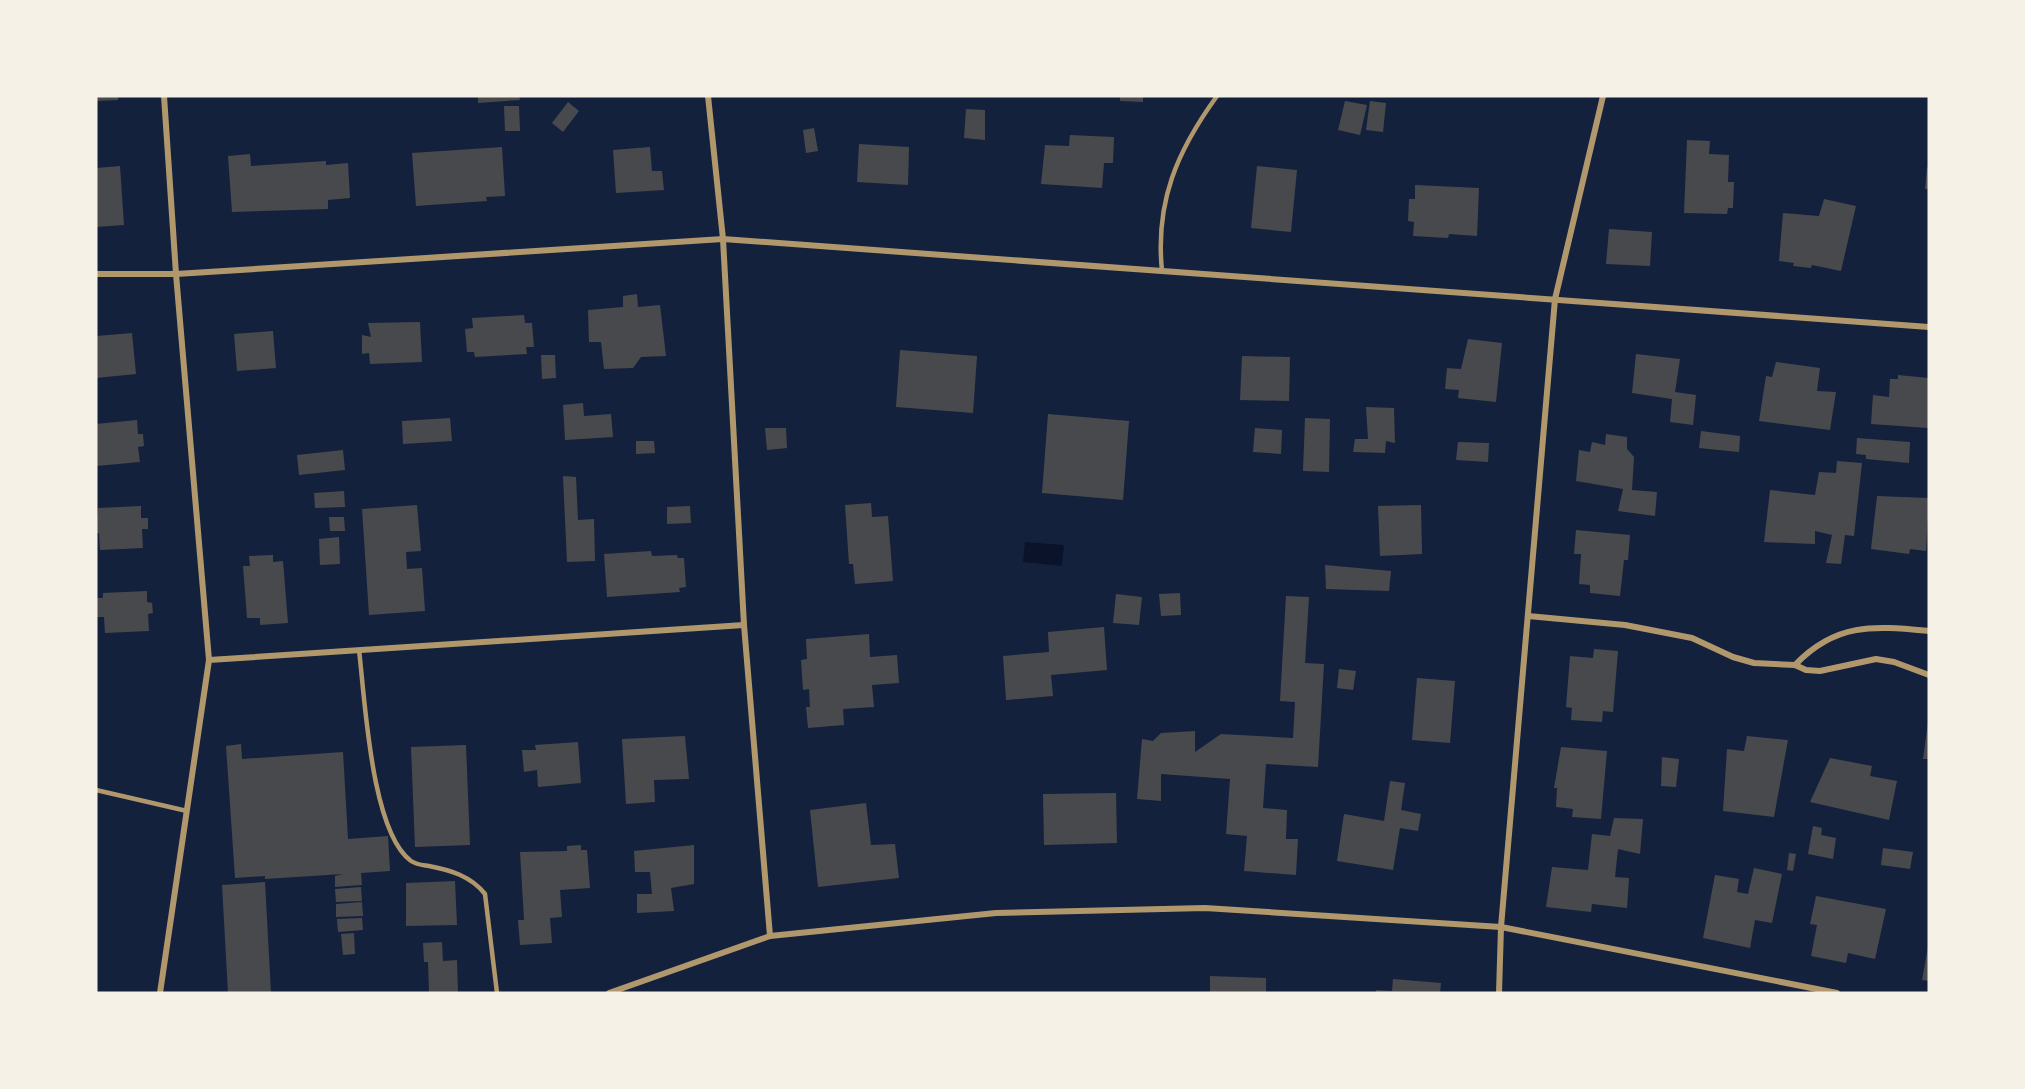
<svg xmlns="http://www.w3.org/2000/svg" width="2025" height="1089" viewBox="0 0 2025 1089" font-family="Helvetica,sans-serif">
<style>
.water{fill:#0b132b}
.building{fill:#48494c}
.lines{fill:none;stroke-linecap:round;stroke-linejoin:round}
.service{stroke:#b1986c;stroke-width:4.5}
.minor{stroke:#b1986c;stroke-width:6}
</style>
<rect width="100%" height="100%" fill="#14213d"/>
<path class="water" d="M1025,542L1064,545L1062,566L1023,562Z"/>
<g class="building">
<path d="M96,96H118V100L96,101Z"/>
<path d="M478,96H519L520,100L478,103Z"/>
<path d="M1120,96H1143V102L1120,101Z"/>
<path d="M1345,101L1367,105L1360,135L1338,130Z"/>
<path d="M1370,101L1386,103L1383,132L1366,130Z"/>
<path d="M568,102L579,111L563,132L552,123Z"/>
<path d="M504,106H519L520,131H505Z"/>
<path d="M966,109L985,110V140L964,138Z"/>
<path d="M814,128L818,151L806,153L803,130Z"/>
<path d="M1070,135L1114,137L1113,163H1104L1102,188L1041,184L1045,145L1069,146Z"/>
<path d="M1687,140L1710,141L1709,154L1729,155L1728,182H1734L1733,208H1728L1727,214L1684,213Z"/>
<path d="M859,144L909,147L908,185L857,182Z"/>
<path d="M502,147L505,196L486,197L487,201L416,206L412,153Z"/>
<path d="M650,147L652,171H662L664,190L616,193L613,150Z"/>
<path d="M250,154L251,166L326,161V165L348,163L350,198L328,200V209L232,212L228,156Z"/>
<path d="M120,166L124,225L96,227V168Z"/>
<path d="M1257,166L1297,170L1291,232L1251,228Z"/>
<path d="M1927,167L1929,168V189H1925Z"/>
<path d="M1415,185L1479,188L1477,236L1449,234L1448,238L1413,236L1414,222L1408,221L1409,199H1415Z"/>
<path d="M1824,199L1856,206L1841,271L1812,265L1811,268L1793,266L1794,263L1779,261L1783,213L1819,216Z"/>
<path d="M1609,229L1652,232L1650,266L1606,264Z"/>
<path d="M637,294L638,307L660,305L666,356L641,357L633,368L604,369L601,342H589L588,310L623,307V296Z"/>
<path d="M524,315L525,323H532L534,347H526L527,354L475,357L474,352H467L465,329L473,328L472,318Z"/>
<path d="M420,322L422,362L370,364L369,353L362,354V335L371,337L368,323Z"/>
<path d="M273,331L276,368L237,371L234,334Z"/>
<path d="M132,333L136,374L96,378V336Z"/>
<path d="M1468,339L1502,343L1496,402L1458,398L1459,390L1445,389L1447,368L1461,369Z"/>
<path d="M900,350L977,356L973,413L896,407Z"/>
<path d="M1636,354L1680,359L1675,392L1696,395L1693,425L1670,422L1672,399L1632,393Z"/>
<path d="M541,355H555L556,378L542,379Z"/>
<path d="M1242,356L1290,357L1289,401L1240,400Z"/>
<path d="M1776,362L1820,368L1817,391L1836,392L1830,430L1759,421L1766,376L1772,377Z"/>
<path d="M1898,375L1929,378L1928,428L1871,424L1873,395L1889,397L1890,379H1898Z"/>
<path d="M583,403L584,416L611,414L613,437L565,440L563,405Z"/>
<path d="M1366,407L1394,408L1395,443L1386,441L1385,453L1353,452L1355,439H1368Z"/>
<path d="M1048,414L1129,421L1123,500L1042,493Z"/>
<path d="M450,418L452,441L403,444L402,421Z"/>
<path d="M1305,418L1330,419L1329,472L1303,471Z"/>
<path d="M137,420L138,434H143L144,446L138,447L140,462L96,466V424Z"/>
<path d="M765,428H786L787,448L767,450Z"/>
<path d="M1255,428L1282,430L1281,454L1253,452Z"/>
<path d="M1701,431L1740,436L1739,452L1699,448Z"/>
<path d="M1606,434L1627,437V449L1634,457L1632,490L1657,492L1655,516L1618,511L1623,489L1576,481L1579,450L1590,452L1592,442L1605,445Z"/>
<path d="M1857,438L1910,442L1909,463L1866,459V455L1856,454Z"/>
<path d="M636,441H654L655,453L636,454Z"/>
<path d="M1458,442L1489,443L1488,462L1456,460Z"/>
<path d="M343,450L345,470L299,475L297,455Z"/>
<path d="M1837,461L1862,463L1854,536L1845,535L1841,564L1826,563L1832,535L1815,531V544L1764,542L1770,490L1815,495L1819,472L1836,473Z"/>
<path d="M563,476L576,477L578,520L594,519L595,561L567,562Z"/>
<path d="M344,491L345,507L315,508L314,493Z"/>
<path d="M1877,496L1929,498L1926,551L1910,549L1909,554L1871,549Z"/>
<path d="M871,503L872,517L888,516L893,581L855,584L853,564H849L845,505Z"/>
<path d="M417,505L421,551L406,552L407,569L422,568L425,611L369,615L362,509Z"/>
<path d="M1421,505L1422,554L1380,556L1378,506Z"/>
<path d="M141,506V518H148V529H142L143,548L100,550L99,533H96L98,508Z"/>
<path d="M690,506L691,523L667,524V507Z"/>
<path d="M329,517H344L345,531H330Z"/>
<path d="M1576,530L1630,535L1628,560H1624L1620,596L1590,593V585L1579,584L1581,554H1574Z"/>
<path d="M339,537L340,564L320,565L319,539Z"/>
<path d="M651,551L652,556L677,555L678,558H684L686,587L679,588L680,592L607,597L604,554Z"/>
<path d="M273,555V562L283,561L288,623L260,625V618H247L243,566H250L249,556Z"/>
<path d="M1325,565L1391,571L1389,591L1326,589Z"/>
<path d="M147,591V602L152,603L153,613L148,614L149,631L105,633L104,617H96V598H103V593Z"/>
<path d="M1180,593L1181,615L1161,616L1159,594Z"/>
<path d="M1116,594L1142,597L1139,625L1113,623Z"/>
<path d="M1286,596L1309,597L1305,663L1324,664L1318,767L1266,764L1263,808L1287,810L1286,839H1298L1296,875L1244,871L1247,836L1226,834L1230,779L1161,774V801L1137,799L1142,739L1153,741L1161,733L1195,731V752L1221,734L1293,738L1295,702L1280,701Z"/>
<path d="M1104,627L1107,670L1051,675L1053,696L1006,700L1003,656L1049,652L1048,632Z"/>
<path d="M869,634L870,657L897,655L899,683L872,685L874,707L843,709L844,725L808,728L806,707H810L809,689L803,690L801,660L807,659L806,639Z"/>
<path d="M1594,649L1618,651L1613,712L1603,711L1602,722L1571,720L1572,708L1566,707L1570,656L1593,658Z"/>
<path d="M1339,669L1356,671L1353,690L1337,688Z"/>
<path d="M1417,678L1455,681L1450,743L1412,740Z"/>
<path d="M1928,722L1929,723V759H1923Z"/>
<path d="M685,736L689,779L654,780L655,802L626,804L622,739Z"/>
<path d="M1747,736L1788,740L1774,817L1723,811L1727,749L1744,751Z"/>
<path d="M578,742L581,783L538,787L537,770L524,772L522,750H536L535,745Z"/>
<path d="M241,744L242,759L343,752L348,839L388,836L390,871L361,873L362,885L335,887V876L343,874L265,879V876L235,878L226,746Z"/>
<path d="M466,745L470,845L415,847L411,747Z"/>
<path d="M1561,747L1607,751L1601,819L1572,817L1573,809L1556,807L1557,788H1554Z"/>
<path d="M1662,757L1679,759L1676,787L1661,786Z"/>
<path d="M1830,758L1872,766L1870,776L1897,781L1889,820L1810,802Z"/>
<path d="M1390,781L1405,783L1401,810L1421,814L1418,831L1400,828L1393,870L1337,861L1344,814L1384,821Z"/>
<path d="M1116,793L1117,843L1044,845L1043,794Z"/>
<path d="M866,803L871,845L895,844L899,878L818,887L810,810Z"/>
<path d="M1614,818L1643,819L1640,854L1618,849L1615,877L1629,878L1627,908L1592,904L1591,912L1546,907L1552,867L1588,870L1592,834L1610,836Z"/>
<path d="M1813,826L1822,828L1821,835L1836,838L1833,859L1808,854Z"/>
<path d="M581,845V850H587L590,888L560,890L562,917L550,918L552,943L520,945L518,920H524L520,852L567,851V846Z"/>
<path d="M694,845V884L671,888L674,911L637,913V894H652L650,872H635L634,851Z"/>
<path d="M1883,848L1913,852L1910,869L1881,865Z"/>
<path d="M1789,853L1796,854L1793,871L1787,870Z"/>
<path d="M1754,868L1782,874L1772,923L1755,920L1750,948L1703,938L1715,875L1739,879L1737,892L1748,894Z"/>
<path d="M455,881L457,925L406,926V883Z"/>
<path d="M265,882L271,993H228L222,885Z"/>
<path d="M361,887L362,901L336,902L335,889Z"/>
<path d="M1816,896L1886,909L1875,959L1848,953L1846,963L1811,956L1817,925L1810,924Z"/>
<path d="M362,902L363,916L336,917V904Z"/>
<path d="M362,918L363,930L338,932L337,919Z"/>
<path d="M354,933L355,954L343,955L341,934Z"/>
<path d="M442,942L443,961L457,960L458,993H429L428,962H424L423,943Z"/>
<path d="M1928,947H1929V981L1922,980Z"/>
<path d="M1210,976L1266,978V993H1210Z"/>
<path d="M1393,979L1441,983L1440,993H1376V990L1392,991Z"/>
</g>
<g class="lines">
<g class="service">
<path d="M1162,271C1155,202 1177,151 1217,96"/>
<path d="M359,650C365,699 371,832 411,861C417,865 423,865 429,866C450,870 471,876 485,894L497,993"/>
<path d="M96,790L187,811"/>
</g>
<g class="minor">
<path d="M708,96L723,239L744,625L770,936"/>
<path d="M96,274H176L723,239L1929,327"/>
<path d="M1528,616L1625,625L1692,638L1733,657L1754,663L1795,665L1806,670L1820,671L1876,659L1894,662L1929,675"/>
<path d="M209,660L744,625"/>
<path d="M1795,665C1836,622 1874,626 1929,631"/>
<path d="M160,993L209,660L176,274L164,96"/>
<path d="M609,993L770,936L996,913L1205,908L1501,927L1837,993"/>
<path d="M1499,993L1501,927L1555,299L1603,96"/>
</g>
</g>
<rect width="2025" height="1089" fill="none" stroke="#f6f1e7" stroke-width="195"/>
</svg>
